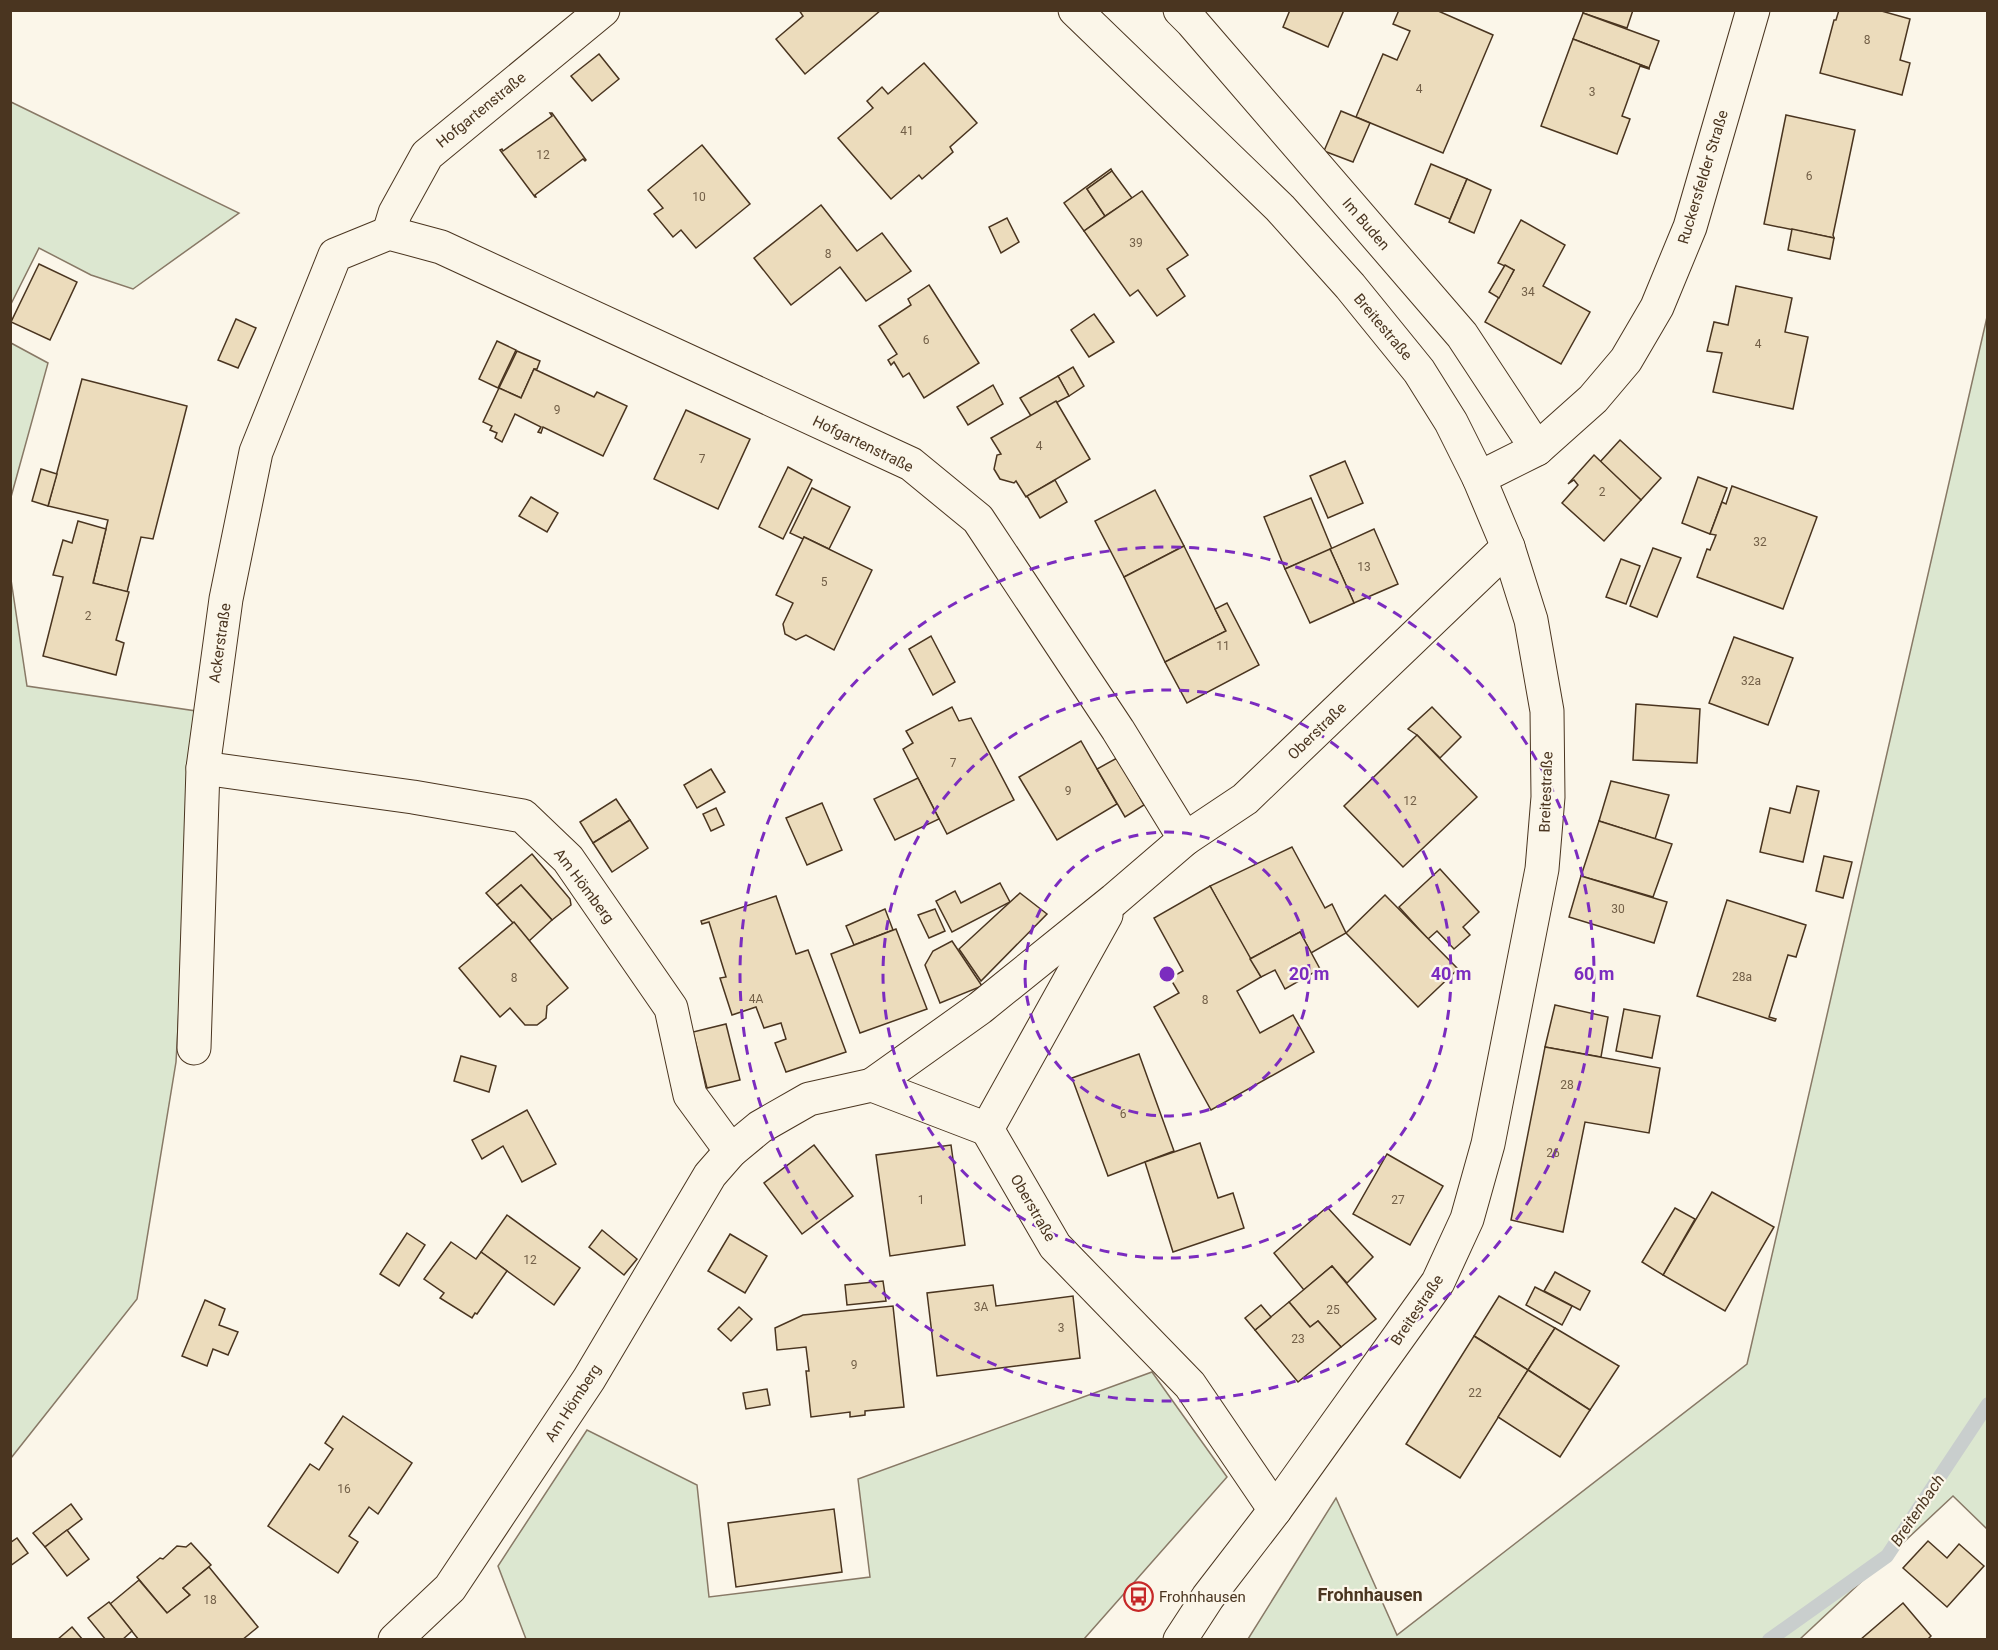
<svg xmlns="http://www.w3.org/2000/svg" width="1998" height="1650" viewBox="0 0 1998 1650" font-family="Roboto,sans-serif">
<style>
.green{fill:#dce7d0;stroke:#887966;stroke-width:1.5}
.lines{fill:none;stroke-linecap:round;stroke-linejoin:round}
.stream{stroke:#c9cecd;stroke-width:14}
.building{fill:#ecdcbc;stroke:#4a3520;stroke-width:1.5}
.street-casing{stroke:#4a3520;stroke-width:35}
.secondary-casing{stroke:#4a3520;stroke-width:35}
.street{stroke:#fbf6e9;stroke-width:33}
.secondary{stroke:#fbf6e9;stroke-width:33}
.ring{fill:none;stroke:#7b2cbf;stroke-width:3;stroke-dasharray:10 8}
.labels{text-anchor:middle;stroke-width:4.5;stroke-linejoin:round;paint-order:stroke}
.number-label{font-size:12px;fill:#725f47}
.street-label{font-size:15px;fill:#4a3520;stroke:#fbf6e9}
.poi-label{font-size:15px;fill:#4a3520;stroke:#fbf6e9;text-anchor:start}
.water-label{font-size:16px;font-style:italic;fill:#4a3520;stroke:#fbf6e9}
.quarter-label{font-size:18px;font-weight:bold;fill:#4a3520;stroke:#fbf6e9}
.centre{fill:#7b2cbf;stroke:#fbf6e9;stroke-width:3}
.ring-label{font-size:18px;text-anchor:middle;font-weight:bold;fill:#7b2cbf;stroke:#fbf6e9;stroke-width:4.5;stroke-linejoin:round;paint-order:stroke}
</style>
<rect width="100%" height="100%" fill="#fbf6e9"/>
<g class="green">
<path d="M11,102L239,213L133,289L91,275L39,248L11,304Z"/>
<path d="M1987,317V1529L1953,1496L1800,1639H1248L1336,1498L1397,1635L1747,1364Z"/>
<path d="M11,343L48,363L11,497Z"/>
<path d="M10,573L27,686L196,711L176,1062L137,1299L11,1458Z"/>
<path d="M1152,1372L1227,1477L1084,1639H526L498,1566L587,1430L697,1485L709,1597L870,1577L858,1479Z"/>
</g>
<g class="lines">
<path class="stream" d="M1769,1640L1887,1556L1988,1404"/>
</g>
<g class="building">
<path d="M799,10H881L805,74L776,39L803,16Z"/>
<path d="M1290,10H1344L1328,47L1283,27Z"/>
<path d="M1399,10H1436L1493,35L1443,153L1356,117L1383,54L1397,60L1410,31L1393,24Z"/>
<path d="M1584,10H1633L1627,28L1583,13Z"/>
<path d="M1839,10H1878L1910,19L1900,60L1910,63L1902,95L1820,73L1834,20H1836Z"/>
<path d="M1583,13L1659,41L1649,68L1573,39Z"/>
<path d="M1573,39L1649,68V69L1640,66L1622,116L1630,119L1617,154L1541,126Z"/>
<path d="M599,54L619,79L592,101L571,76Z"/>
<path d="M924,63L977,123L950,147L953,152L922,179L919,175L891,199L838,138L873,108L867,101L882,87L888,94Z"/>
<path d="M1341,111L1370,123L1353,162L1324,151Z"/>
<path d="M550,113H552L586,160L585,161L583,159L535,195L536,197H535L500,150L502,149L503,151L552,116Z"/>
<path d="M1786,115L1855,130L1833,235L1834,238L1764,224Z"/>
<path d="M702,145L750,204L696,248L681,230L673,237L654,214L663,208L648,190Z"/>
<path d="M1431,164L1467,179L1450,219L1415,204Z"/>
<path d="M1111,169L1112,171L1087,189L1105,216L1084,231L1064,203Z"/>
<path d="M1112,171L1132,198L1105,216L1087,189Z"/>
<path d="M1467,179L1491,190L1474,233L1449,222Z"/>
<path d="M1142,191L1188,255L1167,269L1185,296L1157,316L1138,290L1130,296L1084,231Z"/>
<path d="M821,205L857,251L882,233L911,271L866,301L840,267L791,305L754,258Z"/>
<path d="M1007,218L1019,242L1001,253L989,227Z"/>
<path d="M1521,220L1565,245L1543,286L1590,312L1561,364L1485,322L1514,270L1498,263Z"/>
<path d="M1792,229L1834,238L1830,259L1788,250Z"/>
<path d="M39,264L77,282L50,340L11,322Z"/>
<path d="M1505,265L1514,270L1499,298L1489,292Z"/>
<path d="M929,285L979,363L924,398L909,373L903,377L894,362L891,365L888,360L897,354L879,326L911,305L908,299Z"/>
<path d="M1736,286L1792,298L1785,332L1808,337L1793,409L1713,392L1722,353L1707,351L1714,322L1728,325Z"/>
<path d="M1094,314L1114,342L1089,357L1071,330Z"/>
<path d="M236,319L256,328L238,368L218,360Z"/>
<path d="M497,341L516,350L498,388L479,379Z"/>
<path d="M517,351L540,361L537,369H534L521,398L499,388Z"/>
<path d="M1073,367L1084,386L1069,396L1058,376Z"/>
<path d="M534,369L594,397L597,392L627,406L603,456L543,427L541,433L538,432L541,427L515,414L502,442L495,438L497,433L490,430L492,426L483,422L499,388L521,398Z"/>
<path d="M1058,376L1069,396L1031,416L1020,398Z"/>
<path d="M82,379L187,406L153,539L141,537L127,592L93,583L108,520L48,506Z"/>
<path d="M993,385L1003,404L968,425L957,407Z"/>
<path d="M1056,401L1090,459L1026,497L1016,481L1014,483L1000,479L994,469L997,455L1001,454L991,438Z"/>
<path d="M686,410L750,439L718,509L654,479Z"/>
<path d="M1620,440L1661,478L1641,500L1600,462Z"/>
<path d="M1594,455L1641,500L1604,541L1562,503L1578,485L1574,480L1568,484Z"/>
<path d="M1345,461L1363,503L1328,518L1310,476Z"/>
<path d="M788,467L812,480L783,539L759,527Z"/>
<path d="M41,469L57,474L48,506L32,501Z"/>
<path d="M1698,477L1727,488L1710,534L1682,523Z"/>
<path d="M1055,480L1067,502L1040,518L1027,496Z"/>
<path d="M1732,486L1817,517L1783,609L1697,577L1707,549L1710,550L1716,535L1710,534L1722,502L1726,504Z"/>
<path d="M812,488L850,507L829,549L804,537L803,539L790,533Z"/>
<path d="M1155,490L1184,546L1124,577L1095,521Z"/>
<path d="M531,497L558,513L547,532L519,516Z"/>
<path d="M1311,498L1332,549L1285,569L1264,517Z"/>
<path d="M78,521L106,529L93,583L129,592L116,640L124,643L116,675L43,656L63,577L53,575L63,540L72,543Z"/>
<path d="M1374,529L1398,584L1354,603L1330,549Z"/>
<path d="M804,537L872,570L834,650L806,635L796,640L785,634L783,624L793,603L776,595Z"/>
<path d="M1184,546L1226,631L1165,662L1124,577Z"/>
<path d="M1653,548L1681,558L1657,617L1630,606Z"/>
<path d="M1330,549L1354,603L1310,623L1285,569Z"/>
<path d="M1621,559L1640,566L1626,604L1606,597Z"/>
<path d="M1227,603L1259,665L1187,703L1165,662L1226,631L1215,609Z"/>
<path d="M931,636L955,682L933,695L909,649Z"/>
<path d="M1734,637L1793,658L1768,725L1709,703Z"/>
<path d="M1636,704L1700,709L1697,763L1633,760Z"/>
<path d="M952,707L959,721L971,718L1014,800L947,834L903,749L913,743L906,731Z"/>
<path d="M1432,707L1461,737L1440,758L1417,735L1408,729Z"/>
<path d="M1417,735L1477,797L1403,867L1344,806Z"/>
<path d="M1081,741L1117,804L1057,840L1019,777Z"/>
<path d="M1117,758L1144,805L1125,817L1097,769Z"/>
<path d="M711,769L725,792L697,808L684,785Z"/>
<path d="M918,778L939,819L895,840L874,799Z"/>
<path d="M1611,781L1669,795L1655,839L1599,821Z"/>
<path d="M1797,786L1819,791L1803,862L1760,852L1770,808L1790,813Z"/>
<path d="M616,799L630,820L593,843L580,822Z"/>
<path d="M822,803L842,850L807,865L786,818Z"/>
<path d="M716,808L724,825L711,831L703,814Z"/>
<path d="M630,820L648,848L612,872L593,843Z"/>
<path d="M1599,821L1672,844L1653,897L1581,876Z"/>
<path d="M1292,847L1325,908L1332,904L1346,933L1311,953L1300,932L1250,959L1210,886Z"/>
<path d="M532,854L570,899L571,905L552,920L521,885L497,905L486,893Z"/>
<path d="M1824,856L1852,862L1843,898L1816,891Z"/>
<path d="M1440,869L1479,912L1463,927L1470,935L1454,949L1437,931L1428,939L1399,907Z"/>
<path d="M1581,876L1667,902L1654,943L1569,917Z"/>
<path d="M1000,883L1010,902L952,932L936,901L955,891L961,903Z"/>
<path d="M521,885L552,920L529,941L497,905Z"/>
<path d="M1210,886L1261,977L1237,991L1260,1033L1293,1015L1314,1052L1211,1110L1154,1007L1179,993L1170,978L1183,971L1154,918Z"/>
<path d="M1020,893L1047,914L981,981L959,949Z"/>
<path d="M1385,895L1458,969L1418,1007L1346,933Z"/>
<path d="M776,896L796,954L808,950L846,1052L786,1072L775,1043L786,1039L781,1023L764,1028L756,1007L732,1015L720,978L726,977L709,922L702,924L701,921Z"/>
<path d="M1727,900L1806,925L1796,957L1788,955L1769,1017L1776,1019L1775,1021L1697,996Z"/>
<path d="M885,909L893,930L854,945L846,926Z"/>
<path d="M935,909L945,931L929,938L918,915Z"/>
<path d="M514,922L568,988L547,1006L546,1018L537,1025H525L510,1008L500,1017L459,968Z"/>
<path d="M896,929L927,1009L860,1033L831,954Z"/>
<path d="M1300,932L1320,969L1285,989L1275,970L1261,977L1250,959Z"/>
<path d="M952,941L982,986L940,1003L925,965L933,951Z"/>
<path d="M1555,1005L1608,1017L1601,1057L1545,1047Z"/>
<path d="M1624,1009L1660,1016L1652,1058L1616,1051Z"/>
<path d="M726,1024L740,1080L707,1088L693,1032Z"/>
<path d="M1545,1047L1660,1068L1649,1133L1585,1122L1563,1232L1511,1220Z"/>
<path d="M1139,1054L1174,1151L1108,1176L1072,1078Z"/>
<path d="M461,1056L496,1066L489,1092L454,1081Z"/>
<path d="M527,1110L556,1164L522,1182L503,1146L482,1159L472,1140Z"/>
<path d="M1200,1143L1218,1198L1233,1193L1244,1228L1173,1252L1145,1162Z"/>
<path d="M814,1145L853,1196L802,1234L764,1183Z"/>
<path d="M951,1145L965,1245L890,1256L876,1155Z"/>
<path d="M1387,1154L1443,1186L1410,1245L1353,1214Z"/>
<path d="M1712,1192L1774,1227L1725,1311L1663,1275Z"/>
<path d="M1327,1207L1373,1257L1347,1283L1332,1266L1304,1290L1274,1253Z"/>
<path d="M1675,1208L1695,1219L1663,1275L1642,1262Z"/>
<path d="M507,1215L580,1268L554,1305L481,1252Z"/>
<path d="M602,1230L637,1259L624,1275L589,1247Z"/>
<path d="M407,1233L425,1245L399,1286L380,1274Z"/>
<path d="M730,1234L767,1256L745,1293L708,1271Z"/>
<path d="M451,1242L476,1259L481,1252L507,1271L477,1314L475,1313L472,1318L440,1298L444,1293L424,1279Z"/>
<path d="M1332,1266L1376,1319L1341,1347L1318,1321L1310,1327L1289,1302Z"/>
<path d="M1555,1272L1590,1291L1580,1310L1544,1291Z"/>
<path d="M883,1281L886,1301L847,1305L845,1285Z"/>
<path d="M993,1285L996,1306L1073,1296L1080,1358L937,1376L927,1293Z"/>
<path d="M1535,1287L1572,1306L1562,1325L1526,1305Z"/>
<path d="M1499,1296L1555,1328L1528,1370L1474,1336Z"/>
<path d="M205,1300L225,1309L219,1325L238,1332L228,1355L213,1349L207,1366L182,1356Z"/>
<path d="M1289,1302L1310,1327L1318,1321L1341,1347L1298,1382L1255,1330Z"/>
<path d="M1261,1305L1271,1317L1255,1330L1245,1318Z"/>
<path d="M893,1306L904,1407L865,1411V1415L850,1417V1412L811,1417L806,1371H809L806,1347L777,1350L775,1328L803,1315Z"/>
<path d="M739,1307L752,1319L731,1341L718,1329Z"/>
<path d="M1555,1328L1619,1366L1590,1410L1528,1370Z"/>
<path d="M1474,1336L1528,1370L1460,1478L1406,1444Z"/>
<path d="M1528,1370L1590,1410L1560,1457L1498,1417Z"/>
<path d="M767,1389L770,1405L746,1409L743,1393Z"/>
<path d="M343,1416L412,1463L378,1514L369,1507L349,1536L358,1542L338,1573L268,1526L310,1464L319,1470L333,1449L325,1443Z"/>
<path d="M71,1504L82,1519L45,1547L33,1533Z"/>
<path d="M834,1509L842,1572L736,1587L728,1523Z"/>
<path d="M67,1530L89,1559L67,1576L45,1547Z"/>
<path d="M17,1538L28,1553L10,1566V1543Z"/>
<path d="M1928,1541L1947,1558L1959,1544L1984,1566L1947,1607L1903,1568Z"/>
<path d="M191,1543L211,1565L183,1588L190,1595L167,1613L137,1577L160,1558L163,1559L177,1546L186,1547Z"/>
<path d="M209,1567L258,1627L242,1640H139L110,1604L139,1580L167,1613L190,1595L183,1588Z"/>
<path d="M109,1602L132,1631L122,1640H106L88,1618Z"/>
<path d="M1903,1603L1931,1636L1927,1640H1860Z"/>
<path d="M72,1627L83,1640H57Z"/>
</g>
<g class="lines">
<defs>
<g id="street">
<path d="M1180,10L1192,22L1462,335L1537,449"/>
<path d="M389,233L395,213L427,155L603,10"/>
<path d="M1479,478L1537,449L1593,399L1626,360L1657,307L1690,227L1753,10"/>
<path d="M203,768L413,797L523,816L568,859L671,1008L690,1095L731,1151"/>
<path d="M194,1048L203,768L226,599L256,452L335,255L389,233L441,247L911,464L978,519L1118,730L1185,839"/>
<path d="M872,1085L980,1008L1114,900L1185,839L1245,799L1508,547"/>
<path d="M987,1129L1055,1246L1190,1385L1275,1510"/>
<path d="M987,1129L1106,915"/>
<path d="M395,1640L450,1588L589,1379L710,1175L731,1151L760,1127L809,1099L872,1085L987,1129"/>
</g>
<path id="secondary" d="M1075,10L1280,208L1350,286L1419,371L1451,422L1479,478L1508,547L1531,620L1547,711L1548,797L1542,869L1488,1144L1467,1219L1438,1282L1275,1510L1208,1597L1180,1640"/>
</defs>
<use href="#street" class="street-casing"/>
<use href="#secondary" class="secondary-casing"/>
<use href="#street" class="street"/>
<use href="#secondary" class="secondary"/>
</g>
<g class="ring">
<circle cx="1167" cy="974" r="142"/>
<circle cx="1167" cy="974" r="284"/>
<circle cx="1167" cy="974" r="427"/>
</g>
<defs>
<symbol id="bus-ring" viewBox="-11 -11 22 22"><circle r="9.5" fill="#fbf6e9" stroke="#c62828" stroke-width="1.5"/><path d="M-5-6H5V4H4V6H2V4H-2V6H-4V4H-5ZM-3.5-4V0h7V-4ZM-3.5 1.2v1.5H-2V1.2ZM2 1.2v1.5H3.5V1.2Z" fill="#c62828"/></symbol>
</defs>
<g fill-rule="evenodd">
<use href="#bus-ring" x="1122" y="1580" width="33" height="33"/>
</g>
<g class="labels">
<g class="number-label">
<text x="1867" y="44">8</text>
<text x="1419" y="93">4</text>
<text x="1592" y="96">3</text>
<text x="907" y="135">41</text>
<text x="543" y="159">12</text>
<text x="1809" y="180">6</text>
<text x="699" y="201">10</text>
<text x="1136" y="247">39</text>
<text x="828" y="258">8</text>
<text x="1528" y="296">34</text>
<text x="926" y="344">6</text>
<text x="1758" y="348">4</text>
<text x="557" y="414">9</text>
<text x="1039" y="450">4</text>
<text x="702" y="463">7</text>
<text x="1602" y="496">2</text>
<text x="1760" y="546">32</text>
<text x="1364" y="571">13</text>
<text x="824" y="586">5</text>
<text x="88" y="620">2</text>
<text x="1223" y="650">11</text>
<text x="1751" y="685">32a</text>
<text x="953" y="767">7</text>
<text x="1068" y="795">9</text>
<text x="1410" y="805">12</text>
<text x="1618" y="913">30</text>
<text x="1742" y="981">28a</text>
<text x="514" y="982">8</text>
<text x="756" y="1003">4A</text>
<text x="1205" y="1004">8</text>
<text x="1567" y="1089">28</text>
<text x="1123" y="1118">6</text>
<text x="1553" y="1157">26</text>
<text x="921" y="1204">1</text>
<text x="1398" y="1204">27</text>
<text x="530" y="1264">12</text>
<text x="981" y="1311">3A</text>
<text x="1333" y="1314">25</text>
<text x="1061" y="1332">3</text>
<text x="1298" y="1343">23</text>
<text x="854" y="1369">9</text>
<text x="1475" y="1397">22</text>
<text x="344" y="1493">16</text>
<text x="210" y="1604">18</text>
</g>
<g class="street-label">
<text transform="translate(481 110) rotate(-39)" y="5">Hofgartenstraße</text>
<text transform="translate(1703 177) rotate(-73)" y="5">Ruckersfelder Straße</text>
<text transform="translate(1366 224) rotate(49)" y="5">Im Buden</text>
<text transform="translate(1383 327) rotate(50)" y="5">Breitestraße</text>
<text transform="translate(863 444) rotate(26)" y="5">Hofgartenstraße</text>
<text transform="translate(220 643) rotate(-82)" y="5">Ackerstraße</text>
<text transform="translate(1317 731) rotate(-44)" y="5">Oberstraße</text>
<text transform="translate(1546 792) rotate(-88)" y="5">Breitestraße</text>
<text transform="translate(584 886) rotate(53)" y="5">Am Hömberg</text>
<text transform="translate(1033 1208) rotate(60)" y="5">Oberstraße</text>
<text transform="translate(1417 1310) rotate(-56)" y="5">Breitestraße</text>
<text transform="translate(573 1403) rotate(-57)" y="5">Am Hömberg</text>
</g>
<g class="poi-label">
<text x="1159" y="1602">Frohnhausen</text>
</g>
<g class="water-label">
<text transform="translate(1917 1510) rotate(-56)" y="6">Breitenbach</text>
</g>
<g class="quarter-label">
<text x="1370" y="1601">Frohnhausen</text>
</g>
</g>
<circle cx="1167" cy="974" r="9" class="centre"/>
<g class="ring-label">
<text x="1309" y="980">20 m</text>
<text x="1451" y="980">40 m</text>
<text x="1594" y="980">60 m</text>
</g>
<rect width="1998" height="1650" fill="none" stroke="#4a3520" stroke-width="24"/>
</svg>
